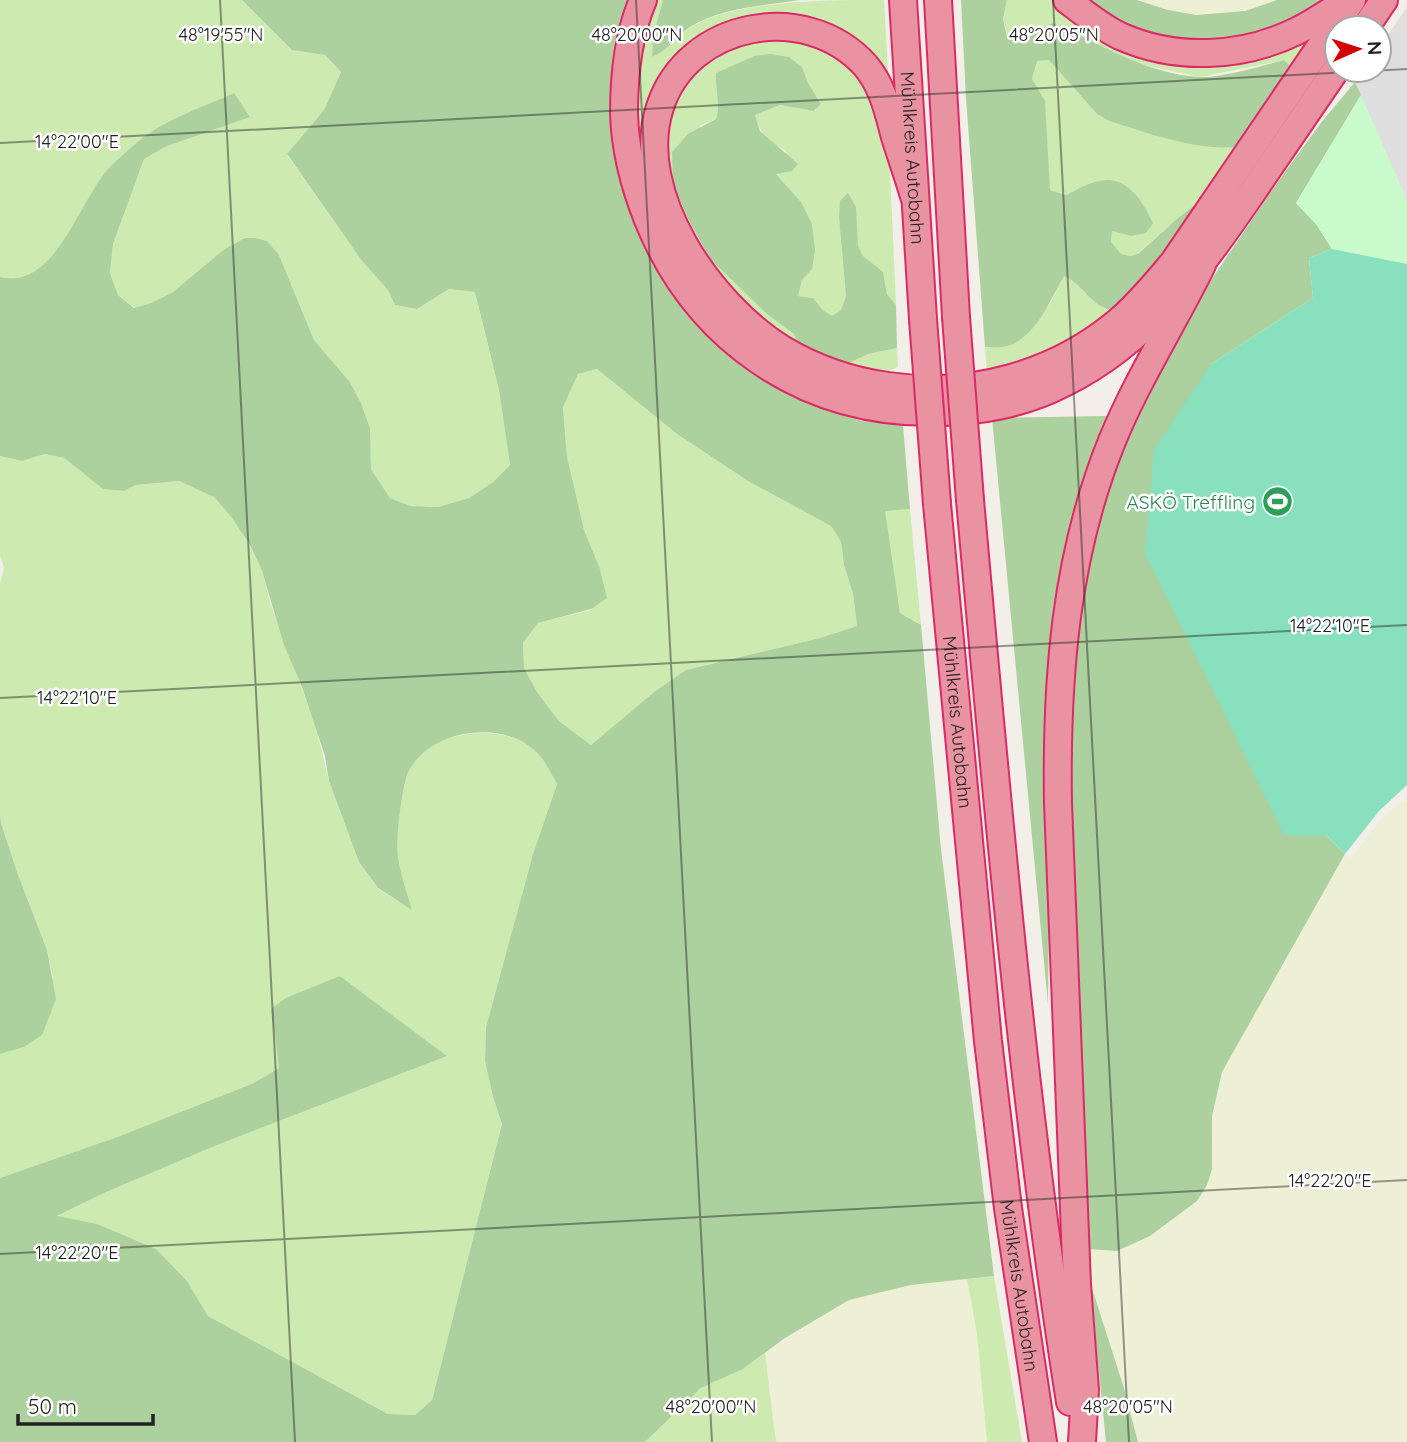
<svg xmlns="http://www.w3.org/2000/svg" width="1407" height="1442" viewBox="0 0 1407 1442" font-family="Quicksand,sans-serif">
<style>
.residential{fill:#e0dfdf}
.farmland{fill:#eef0d5}
.grass{fill:#cdebb0}
.forest{fill:#add19e;fill-rule:evenodd}
.park{fill:#c8facc}
.pitch{fill:#88e0be}
.lines{fill:none;stroke-linecap:round;stroke-linejoin:round}
.highway-casing{stroke:#dc2a67;stroke-width:30}
.highway{stroke:#e892a2;stroke-width:26}
.highway-bridge-casing{stroke:#dc2a67;stroke-width:30;stroke-linecap:butt}
.highway-bridge{stroke:#e892a2;stroke-width:26}
.ticks{fill:none;stroke:#222;stroke-width:2;stroke-opacity:0.45}
.labels{text-anchor:middle;stroke-width:5;stroke-linejoin:round;paint-order:stroke}
.street-label{font-size:19px;fill:#222;stroke:#fff}
.leisure-label{font-size:19px;fill:#27864d;stroke:#fff;text-anchor:end}
.ticks-label{font-size:18px;text-anchor:middle;fill:#222;stroke:#fff;stroke-width:5;stroke-linejoin:round;paint-order:stroke}
</style>
<rect width="100%" height="100%" fill="#f2efe9"/>
<path class="residential" d="M1407,7V201L1355,82L1364,70H1379V48Z"/>
<g class="farmland">
<path d="M1137,0H1277L1245,11L1196,15L1168,10Z"/>
<path d="M1407,798V1442H1138L1123,1385L1090,1282L1089,1249L1117,1250L1150,1236L1197,1201L1207,1185L1213,1145L1212,1117L1222,1072L1345,854L1352,858L1382,818Z"/>
<path d="M967,1279L977,1334L987,1442H777L775,1435L765,1353L849,1300L911,1285Z"/>
</g>
<g class="grass">
<path d="M0,0H242L292,50L325,55L341,72L324,110L287,155L362,261L388,290L395,305L417,309L449,289L475,292L499,390L510,465L493,482L469,498L438,507L411,506L390,498L371,469L370,428L361,403L350,382L314,340L279,255L197,274L173,292L151,303L135,308L118,295L110,273L113,244L144,159L167,146L234,93C210,105 173,117 151,132C138,140 126,152 114,163C81,193 58,291 0,277Z"/>
<path d="M652,0H663L653,36L652,57C664,52 668,45 677,37C687,29 697,23 709,18C763,0 826,0 884,0L889,88C864,46 828,19 779,17C742,16 704,29 680,58C650,92 638,141 649,186C663,245 727,325 778,355C817,379 858,391 903,396L902,404C712,391 576,176 652,0Z"/>
<path d="M1007,0H1056L1083,24L1334,16L1294,70L1284,60L1200,77L1135,63L1053,23L1039,29L1025,41L1008,37L1003,19Z"/>
<path d="M791,32L859,68L889,148L896,305L887,294L885,282L863,256L839,218L846,296L841,310L832,316L823,310L813,298L797,296L802,280L812,269L801,202L775,173L786,151C768,140 761,136 755,115L780,105L815,111L821,104L808,83L802,67L754,56L717,73C715,89 721,104 716,119L701,125L673,184L689,221L711,260L768,315L794,334L801,352L719,285L667,190L665,113L707,52Z"/>
<path d="M1049,60L1097,114L1109,121L1244,147L1215,189L1178,218L1138,253L1130,256L1121,255L1111,242L1112,231L1131,236L1086,185L1066,195L1050,190L1032,79L1037,61Z"/>
<path d="M1064,275L1075,281L1083,291L1117,311L1064,350L987,375L985,347L1008,346L1050,304Z"/>
<path d="M897,348L898,367L874,377L843,366L868,354Z"/>
<path d="M597,369L677,434L748,481L831,526L841,542L844,565L853,594L857,626L820,638L686,670L654,692L591,745L559,721L537,692L524,668L523,643L538,623L591,610L599,566L584,530L573,487L567,457L563,406L578,374Z"/>
<path d="M45,454L64,458L103,489L124,491L136,485L179,481L214,497L232,518L251,548L262,571L271,605L315,724L329,781L359,862L378,889L411,909C407,892 399,874 397,857C395,840 402,787 409,771C426,730 501,722 532,748C543,757 550,772 557,784L533,854L486,1027L485,1061L493,1097L502,1124L432,1400L415,1415L388,1414L208,1316L187,1281L97,1224L56,1217L102,1194L217,1145L447,1056L340,976L271,1009L279,1068L254,1083L120,1136L0,1178V1054L24,1047L53,978L47,950L17,872L1,823L0,812V584L4,568L0,555V456L22,461Z"/>
<path d="M910,509L921,625L900,613L884,510Z"/>
<path d="M994,1276L1022,1442H987L977,1334L967,1279Z"/>
<path d="M765,1353L775,1435L777,1442H645L701,1388L743,1369Z"/>
</g>
<g class="forest">
<path d="M242,0H631L616,140L706,330L740,362L780,390L818,407L862,421L903,425L910,509L885,511L900,613L921,625L941,849L994,1276L911,1285L849,1300L785,1338L743,1369L701,1388L645,1442H0V1178L120,1136L254,1083L279,1068L271,1009L286,998L340,976L447,1056L217,1145L102,1194L57,1216L97,1224L156,1249L187,1281L208,1316L388,1414L415,1415L432,1400L502,1124L493,1097L485,1061L486,1027L533,854L557,784C550,772 544,758 533,749C499,720 432,730 410,769C402,781 395,844 398,858C401,876 407,893 412,910L378,888L359,862L329,781L325,756L302,687L284,645L262,571L251,547L232,518L214,497L179,481L136,485L124,491L103,489L64,458L45,454L22,461L0,456V277C58,291 80,193 114,163C126,152 138,140 151,132C173,117 210,104 234,93L250,117L167,146L144,159L113,244L110,273L118,295L134,308L151,303L173,292L225,249L245,238H255L267,241L279,255L314,340L350,382L361,403L370,428L371,469L390,498L411,506L438,507L469,498L493,482L510,465L499,390L475,292L449,289L417,309L395,305L388,290L362,261L287,154L324,110L341,72L325,55L292,50ZM597,369L677,434L748,481L831,526L841,542L844,565L853,594L857,626L820,638L686,670L654,692L591,745L559,721L537,692L524,668L523,643L538,623L591,609L607,598L599,566L584,530L567,457L563,407L578,374Z"/>
<path d="M663,0H800C762,6 723,7 690,27C675,36 668,51 652,57L653,36Z"/>
<path d="M961,0H1007L1003,19L1007,37L1025,41L1039,29L1053,23C1102,44 1143,73 1199,77C1222,78 1260,66 1284,60L1294,70L1244,147C1196,151 1154,135 1109,121L1097,114L1049,60L1037,61L1032,79L1045,101L1050,190L1066,195C1078,189 1093,180 1107,180C1130,179 1145,206 1153,223L1146,233L1131,236L1112,231L1111,242L1121,254L1130,256L1139,253L1178,218L1215,189L1190,226L1117,311C1091,309 1085,285 1064,276C1050,300 1037,336 1008,346C1001,348 992,347 985,347L966,99Z"/>
<path d="M1081,0H1137L1168,10L1196,15L1245,11L1277,0H1330L1257,37L1199,44L1137,33Z"/>
<path d="M771,54L789,57L802,67L808,83L821,104L814,111L780,105L755,115L760,131L798,164L792,171L776,174L801,202L812,224L815,250L812,269L802,280L798,296L813,298L823,310L832,316L841,310L846,296L839,218L840,201L848,193L856,207L858,246L863,256L883,272L887,294L896,305L897,348L868,354L843,366L801,352L794,334L768,315L711,260L689,221L673,184L672,152L688,134L716,119C721,104 715,89 716,73L754,56Z"/>
<path d="M1355,82L1361,95L1296,203L1316,224L1332,249L1309,258L1313,298L1211,364L1327,836L1345,854L1222,1072L1212,1116V1169L1207,1185L1197,1201L1150,1236L1117,1251L1089,1249L1066,736L1087,552L1132,420L1191,310L1272,190L1320,124Z"/>
<path d="M1108,416L1071,529L1052,647L1048,1004L992,418Z"/>
<path d="M0,812L1,823L17,872L47,950L56,999L42,1035L24,1047L0,1054Z"/>
<path d="M1090,1282L1123,1385L1138,1442H1106Z"/>
</g>
<path class="park" d="M1361,95L1407,201V264L1332,249L1316,224L1296,203Z"/>
<path class="pitch" d="M1332,249L1407,264V785L1379,811L1345,854L1327,836L1284,835L1145,553L1154,450L1211,364L1313,298L1309,258Z"/>
<g class="lines">
<defs>
<g id="highway">
<path d="M643,0C628,35 624,75 624,113C625,150 634,185 648,220C696,338 801,412 930,412C975,413 1024,404 1064,383C1147,342 1198,271 1249,197C1278,154 1308,111 1337,68"/>
<path id="s1" d="M903,0L923,319"/>
<path d="M938,0L956,317"/>
<path d="M1067,0C1084,13 1101,27 1120,36C1176,61 1242,58 1297,31C1315,22 1331,11 1348,0"/>
<path d="M1365,28L1384,0"/>
<path d="M914,196C908,176 901,156 895,137C888,111 883,86 865,65C806,0 688,21 660,107C632,194 711,305 782,349C814,368 851,381 888,386C970,398 1055,375 1119,321C1139,304 1156,283 1173,263L1352,0"/>
<path d="M970,500C997,802 1023,1103 1070,1402"/>
<path id="s2" d="M937,504L988,1041L1008,1208L1043,1442"/>
<path d="M1082,1442L1085,1390L1077,1285L1058,803C1056,680 1065,557 1112,441C1137,380 1173,324 1202,265"/>
</g>
</defs>
<use href="#highway" class="highway-casing"/>
<use href="#highway" class="highway"/>
<defs>
<g id="highway-bridge">
<path d="M956,317L970,500"/>
<path d="M923,319L937,504"/>
</g>
</defs>
<use href="#highway-bridge" class="highway-bridge-casing"/>
<use href="#highway-bridge" class="highway-bridge"/>
</g>
<path class="ticks" d="M220,0L295,1442M636,0L712,1442M1053,0L1129,1442M0,143L1407,69M0,698L1407,625M0,1254L1407,1180"/>
<defs>
<symbol id="stadium-disc" viewBox="-11 -11 22 22"><circle r="9.5" fill="#2e9e5b" stroke="#fff"/><path d="M0-5a6.5 5 0 1 0 0 10a6.5 5 0 1 0 0-10ZM-3.5-1.8h7v3.6h-7Z" fill="#fff"/></symbol>
</defs>
<g fill-rule="evenodd">
<use href="#stadium-disc" x="1260" y="484" width="35" height="35"/>
</g>
<g class="labels">
<g class="street-label">
<text dy="7" stroke="none"><textPath href="#s1" startOffset="158">Mühlkreis Autobahn</textPath></text>
<text dy="7" stroke="none"><textPath href="#s2" startOffset="219">Mühlkreis Autobahn</textPath></text>
<text dy="7" stroke="none"><textPath href="#s2" startOffset="786">Mühlkreis Autobahn</textPath></text>
</g>
<g class="leisure-label">
<text x="1255" y="509">ASKÖ Treffling</text>
</g>
</g>
<g class="ticks-label">
<text x="221" y="41">48°19'55"N</text>
<text x="637" y="41">48°20'00"N</text>
<text x="1054" y="41">48°20'05"N</text>
<text x="77" y="148">14°22'00"E</text>
<text x="1330" y="632">14°22'10"E</text>
<text x="77" y="704">14°22'10"E</text>
<text x="1330" y="1187">14°22'20"E</text>
<text x="77" y="1259">14°22'20"E</text>
<text x="711" y="1413">48°20'00"N</text>
<text x="1128" y="1413">48°20'05"N</text>
</g>
<g transform="translate(1358 49) rotate(87)"><circle r="33" fill="#ffffff" stroke="#a7a7a7" stroke-width="2"/>
<path d="M0-5L12 26L0 18L-12 26Z" fill="#d40000"/>
<text y="-10" font-size="19" font-weight="bold" text-anchor="middle" fill="#222222">N</text>
</g>
<path d="M18 1414v10h135v-10" fill="none" stroke="#222222" stroke-width="3.5"/>
<text x="28" y="1414" font-size="21" fill="#222222" stroke="#ffffff" stroke-width="5" paint-order="stroke">50 m</text>
</svg>
